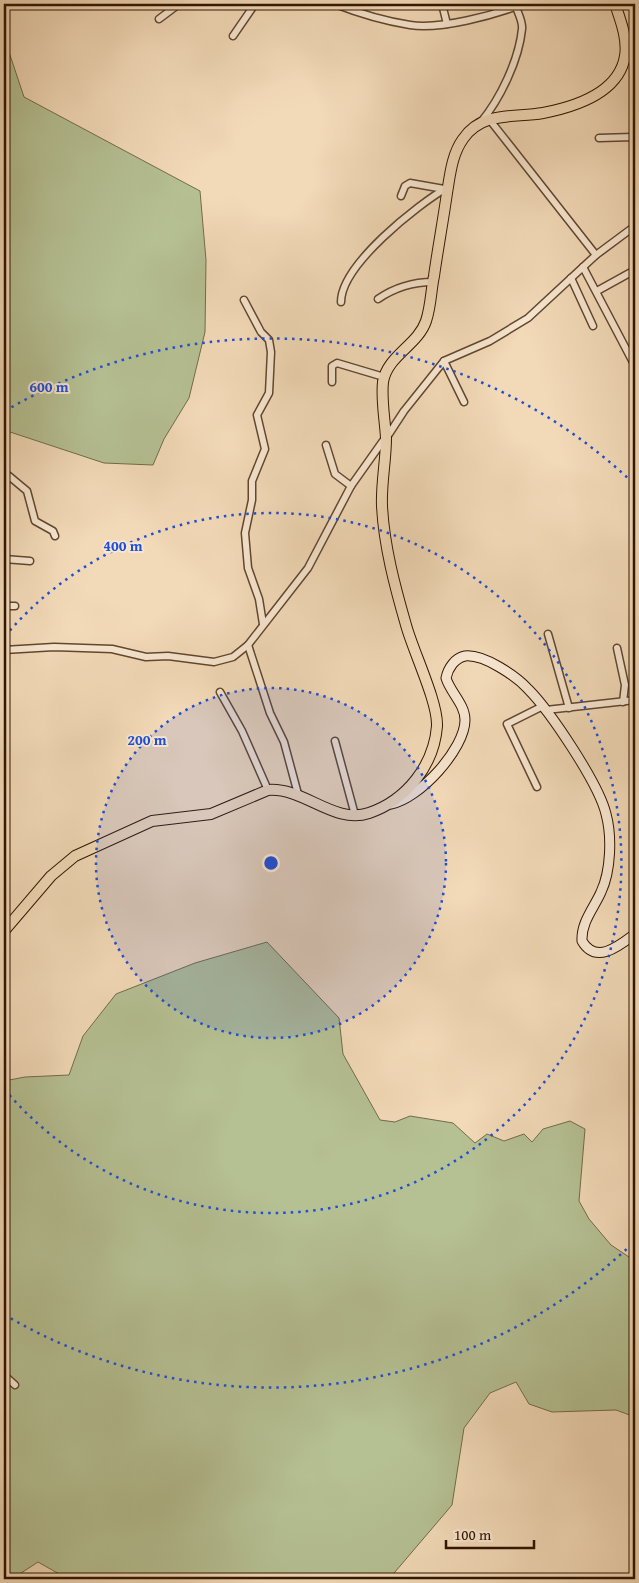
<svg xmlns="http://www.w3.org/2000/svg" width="639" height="1583" viewBox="0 0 639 1583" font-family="'Gentium Book Plus',serif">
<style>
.green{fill:#b5c093;stroke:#736b4a}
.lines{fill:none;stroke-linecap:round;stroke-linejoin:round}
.minor-casing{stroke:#61472e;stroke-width:9}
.secondary-casing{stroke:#311600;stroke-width:11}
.primary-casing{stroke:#311600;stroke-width:12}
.minor{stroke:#f7e6d0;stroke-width:6}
.secondary{stroke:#f7e6d0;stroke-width:9}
.primary{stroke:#f2d9b7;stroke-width:10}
.ring{fill:none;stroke:#1d4ed8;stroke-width:2.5;stroke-dasharray:2.5 5}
.centre{fill:#1d4ed8;stroke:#f7e6d0;stroke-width:2.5}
.ring-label{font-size:15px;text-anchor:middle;font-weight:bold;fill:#1d4ed8;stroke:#f7e6d0;stroke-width:4;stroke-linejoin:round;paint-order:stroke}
</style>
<rect width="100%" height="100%" fill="#f2d9b7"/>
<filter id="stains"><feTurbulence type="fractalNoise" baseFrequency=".004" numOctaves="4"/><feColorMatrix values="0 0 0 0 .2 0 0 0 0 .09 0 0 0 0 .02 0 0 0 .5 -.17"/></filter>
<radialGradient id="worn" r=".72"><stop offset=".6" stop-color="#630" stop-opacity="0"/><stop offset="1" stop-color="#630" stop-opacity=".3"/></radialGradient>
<g class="green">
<path d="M4,37L24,97L200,191L206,260L205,332L189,398L164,439L153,465L104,463L4,430Z"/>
<path d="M267,942L339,1018L343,1054L380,1120L395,1122L410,1116L453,1123L475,1143L487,1134L504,1141L524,1134L532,1142L543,1129L570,1121L585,1129L579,1201L589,1219L611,1245L635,1261V1417L616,1410L552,1412L529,1404L516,1382L490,1393L464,1428L452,1505L389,1579H68L38,1562L12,1579H4V1081L25,1077L69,1075L83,1036L116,994L195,963Z"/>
</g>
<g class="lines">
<defs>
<g id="minor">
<path d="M335,4C358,13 385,21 410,25C440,30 494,15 523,4"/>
<path d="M442,4L447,24"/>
<path d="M494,4L498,12"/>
<path d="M159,19L179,4"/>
<path d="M233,36L255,4"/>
<path d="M625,56L635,47"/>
<path d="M489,119L596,255"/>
<path d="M481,122C500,99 519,60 522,29C523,22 518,13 516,7"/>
<path d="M599,138L633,137L635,139"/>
<path d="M401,196L405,186L410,183L444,189"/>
<path d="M583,267L635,366"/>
<path d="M571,278L593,326"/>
<path d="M597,291L635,270"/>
<path d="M378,299C394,288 413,282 433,282"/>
<path d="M244,300L261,332L269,340L271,352L269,393L257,415L265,449L252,481V500L245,533L248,568L259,599L263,624"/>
<path d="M341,302C341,265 417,205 448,187"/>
<path d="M444,361L464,402"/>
<path d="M332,382V366L337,363L384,377"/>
<path d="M387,437L404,411L444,361L490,341L528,318L596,255L635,226"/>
<path d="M326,445L335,474L351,486"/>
<path d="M4,480L9,476L27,491L35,521L53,531L55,536"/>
<path d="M4,559L30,561"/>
<path d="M4,606H15"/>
<path d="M548,634L569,708"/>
<path d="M248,645L270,713L284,742L298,794"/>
<path d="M617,648L625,685L623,702"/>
<path d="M4,650L54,647L112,649L146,657L168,656L214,662L233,657L248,645L308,568L351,486L385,438"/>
<path d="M220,692L242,731L268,790"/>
<path d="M546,710L635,700"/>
<path d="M335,741L355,815"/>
<path d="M537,787L507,724L543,706"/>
<path d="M4,1375L15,1385"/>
</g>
<path id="secondary" d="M391,804C419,799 465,749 465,720C465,704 450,692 446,678C448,668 455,658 465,656C484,654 516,676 528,689C550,711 599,784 606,814C612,836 611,871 601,892C594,908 581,922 582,941C596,965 619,946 635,934"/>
<path id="primary" d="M4,931L51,876L75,856L152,821L211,814L268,790C304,787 334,825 369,813C407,800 434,765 437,726C438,702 413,651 406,625C395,587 384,546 382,506C381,483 386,461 386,438C385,420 381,400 383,382C387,356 418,345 426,321C431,306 431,290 434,276C438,248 443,221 447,193C450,175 452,154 463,139C482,111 514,118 543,113C574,107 619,93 625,56C628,39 620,19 615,4"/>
</defs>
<use href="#minor" class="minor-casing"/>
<use href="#secondary" class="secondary-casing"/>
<use href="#primary" class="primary-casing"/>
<use href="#minor" class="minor"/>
<use href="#secondary" class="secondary"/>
<use href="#primary" class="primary"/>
</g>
<circle cx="271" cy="863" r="175" fill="#1d4ed8" fill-opacity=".12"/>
<g class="ring">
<circle cx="271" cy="863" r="175"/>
<path d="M5 636A350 350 0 1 1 5 1090"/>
<path d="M632 1244A525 525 0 0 1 5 1315M5 411A525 525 0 0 1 632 482"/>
</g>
<circle cx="271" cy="863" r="8" class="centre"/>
<g class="ring-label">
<text x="49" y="392">600 m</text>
<text x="123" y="551">400 m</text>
<text x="147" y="745">200 m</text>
</g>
<rect width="639" height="1583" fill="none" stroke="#f2d9b7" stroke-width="20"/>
<rect x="5" y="5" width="629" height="1573" fill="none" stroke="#311600" stroke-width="2.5"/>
<rect x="10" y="10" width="619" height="1563" fill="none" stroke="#311600"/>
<path d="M446 1540v8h88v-8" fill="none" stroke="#311600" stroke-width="2.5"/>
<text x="454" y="1540" font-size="15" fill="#311600" stroke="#f7e6d0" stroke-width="4" paint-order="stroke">100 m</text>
<rect width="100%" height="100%" filter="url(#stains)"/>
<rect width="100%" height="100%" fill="url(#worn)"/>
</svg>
